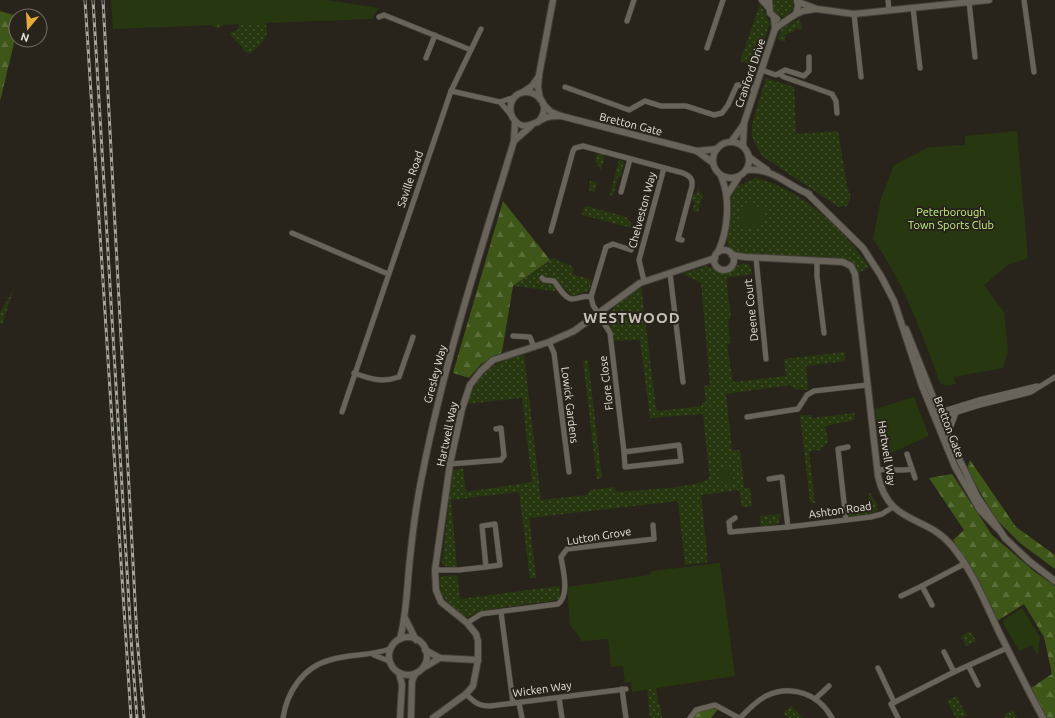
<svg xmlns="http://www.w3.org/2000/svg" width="1055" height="718" viewBox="0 0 1055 718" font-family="Ubuntu,sans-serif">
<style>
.grass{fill:url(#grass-dots)}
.forest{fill:url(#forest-firs)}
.green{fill:#27370f}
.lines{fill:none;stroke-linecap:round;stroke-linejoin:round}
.minor-casing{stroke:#44403a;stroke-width:6}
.tertiary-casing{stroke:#44403a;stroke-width:8}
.minor{stroke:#69645a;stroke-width:5}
.tertiary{stroke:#69645a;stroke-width:6}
.rail-casing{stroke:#a9a69f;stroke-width:3}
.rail{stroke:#28241b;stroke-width:1.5;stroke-dasharray:4.5;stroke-linecap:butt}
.labels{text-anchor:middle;stroke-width:4;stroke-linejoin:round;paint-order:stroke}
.street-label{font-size:11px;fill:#e6e3dd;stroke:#28241b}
.park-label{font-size:11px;fill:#c4f488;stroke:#28241b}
.district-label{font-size:15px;font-weight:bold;letter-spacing:1px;fill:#c5c0b4;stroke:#28241b}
</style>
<defs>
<pattern id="grass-dots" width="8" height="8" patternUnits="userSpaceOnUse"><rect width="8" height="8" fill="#27370f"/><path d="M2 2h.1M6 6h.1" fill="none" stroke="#465432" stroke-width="1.8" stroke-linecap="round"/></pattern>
<pattern id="forest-firs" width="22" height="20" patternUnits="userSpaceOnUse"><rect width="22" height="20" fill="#3e5719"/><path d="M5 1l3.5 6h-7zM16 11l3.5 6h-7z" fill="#5a6f3a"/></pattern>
</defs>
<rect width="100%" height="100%" fill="#28241b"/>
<g class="grass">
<path d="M116,0H258L267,11L264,21C272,35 262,44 251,53L245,52C241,44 234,41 229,33L238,30L239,26L236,22L225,19L222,27L217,28L200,19L176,14H161L140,24L134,25L130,24L125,17Z"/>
<path d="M772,0H793V10L784,17L776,15L771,9Z"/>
<path d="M760,4L770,23L756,66L740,61Z"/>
<path d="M800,18L802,30L795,28L794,32L785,34V42L777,39L782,28Z"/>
<path d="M766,78L794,87L796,134L838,131L847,186L851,197L847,206L839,207L762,156L752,137V124Z"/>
<path d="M597,152L605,154L601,170L595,161Z"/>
<path d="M619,159L624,162L621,177H618L613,196L610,195Z"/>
<path d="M756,178C801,189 844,229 869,267L856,274L852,265L733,253C720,237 727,206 733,188Z"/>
<path d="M590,181L597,182L595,192L589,190Z"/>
<path d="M699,185V192L703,194L698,212L692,210L695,202L691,200L693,194L696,195Z"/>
<path d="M587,206L626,217L636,229L582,215L584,207Z"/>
<path d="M552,258L574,267L572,274L592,280L589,291L572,296L563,287L554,291L514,286Z"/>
<path d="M743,263L750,265L752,274L726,278L731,318L728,320L730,343L727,345L733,382L786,376L784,359L845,352V361L806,366L808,390L795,389L790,385L726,394L732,450H740L744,488H750L752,506L742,507L739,490L701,495L708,562L685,565L678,501L529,518L536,578H530L519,492L451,500L457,567L450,568L442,564L449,501L447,500L452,471L463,468L466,492L532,482L522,398L466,404C478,375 492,361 524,355L541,500L587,495L590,490L614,487L617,492C636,490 700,488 709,478V473L703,414L650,418L640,340L615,341C613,334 608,327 607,320C605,311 634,292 641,287L656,408L658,411L702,406V403L706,402L704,386L710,385L701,283L683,274L705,266L726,271Z"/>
<path d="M14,288L2,324L0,323V313Z"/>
<path d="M588,360L602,478L597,479L583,361Z"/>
<path d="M854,413L855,420L825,426L828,442L820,450L809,451L815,503H812L810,502L800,415H811L812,418Z"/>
<path d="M869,492L877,504V511C868,517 848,521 839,514C853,511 871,509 869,492Z"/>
<path d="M782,514L778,524L761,527L760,516Z"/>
<path d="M457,575L460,599L560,586V598L557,600L480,611L469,617H463C450,606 438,596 440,578L442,576Z"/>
<path d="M971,631L976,641L966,646L961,636Z"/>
<path d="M656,687L658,704H660L662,718H650L647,688Z"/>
<path d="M957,696L967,716L956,718L947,701Z"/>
<path d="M791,706L803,718H788L783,713Z"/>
<path d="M1013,710L1017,718H1005L1004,715Z"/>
</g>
<g class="forest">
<path d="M0,11L17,16L16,35L0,101Z"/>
<path d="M503,201L550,260L513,286L502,352L481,364L469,378L453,373Z"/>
<path d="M970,460L1016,527L1055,555V569L1020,543L995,518L967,469Z"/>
<path d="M952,474L992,535L1035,572L1055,586V718H1046L1031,688L1052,674L1044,637L1024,604L997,621L989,602L953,540L964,530L929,478Z"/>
<path d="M708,708L718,709L711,718H692L696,712Z"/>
</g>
<g class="green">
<path d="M111,0H327L379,8L372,19L113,29Z"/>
<path d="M632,122L641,125L640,130L630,127Z"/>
<path d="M1017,131L1028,258L1008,265L984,285L1004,312L1008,352L1003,368L954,377L956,384L946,386L940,383C922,333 904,283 873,239L881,198L894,165L929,147L965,145V136Z"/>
<path d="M748,200L766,212L757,227H741L738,220Z"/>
<path d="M914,397L929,436L882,457L875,409Z"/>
<path d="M723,468C730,470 732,477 733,483L726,484L722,482L719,470Z"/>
<path d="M720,563L735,676L632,692L631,682L625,683L623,666L611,667L608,639L582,641L570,625L567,587L649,575L652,571Z"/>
<path d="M1022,608L1040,637L1038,656L1032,645L1019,651L1002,621Z"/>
</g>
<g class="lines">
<defs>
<g id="minor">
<path d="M888,0L889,10"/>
<path d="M1024,0L1034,72"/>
<path d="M969,2L975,57"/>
<path d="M913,8L920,68"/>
<path d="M854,14L861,77"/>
<path d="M379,17L384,15L471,50"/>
<path d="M627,21L634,0"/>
<path d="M707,48L723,0"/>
<path d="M426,58L435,35"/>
<path d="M762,70L776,75L785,70L804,76L809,71V57"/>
<path d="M781,75L784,77L832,94L836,101L837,113"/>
<path d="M565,87L629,110L645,101L661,106H686L714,115L722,113L728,105L737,85H742L755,89"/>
<path d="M451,91L500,102L511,115"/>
<path d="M500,102L515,97"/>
<path d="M621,192L630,159"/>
<path d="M551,231L573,151L575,148L583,146L683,173C690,176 693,179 692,186L678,239L682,240"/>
<path d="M292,233L388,274"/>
<path d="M756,258L766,359"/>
<path d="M817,261V276L824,333"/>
<path d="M670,273L683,382"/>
<path d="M542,278L544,280L554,281C558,286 565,299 572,299C579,299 583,295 591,297"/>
<path d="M644,281L639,260L664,168"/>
<path d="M513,336L530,337L534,347"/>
<path d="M549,342L554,353L569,472"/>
<path d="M354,373C370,379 382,383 399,377L413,337"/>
<path d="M342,412L451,91L481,29"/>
<path d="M937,413L979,400L1037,386"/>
<path d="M747,417L798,409L807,395L814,391L867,385"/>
<path d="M938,418L980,405L1031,392L1055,377"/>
<path d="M948,434L956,413"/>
<path d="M679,445L681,461L625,467L624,452Z"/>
<path d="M624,452L610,333L593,305L591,297L606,247L613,244L631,250"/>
<path d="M907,454L915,478"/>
<path d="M450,464L501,460L504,456L501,428L496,429"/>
<path d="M878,470C890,468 900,472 912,469"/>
<path d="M769,479L782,477L788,527"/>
<path d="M735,518L729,522L730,532L788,527L871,517L882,514L893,507"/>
<path d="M846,520L838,449L848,447"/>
<path d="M435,570H459L486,567L482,526L495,524L500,565L486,567"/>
<path d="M901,596L922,586"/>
<path d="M932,605L922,586L964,564"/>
<path d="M501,612L513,703"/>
<path d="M467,623L481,614L558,604C570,595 563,570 561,557L567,549L654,539L653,525"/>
<path d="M944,652L954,672L1007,648"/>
<path d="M374,655L389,661"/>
<path d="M969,667L978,685"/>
<path d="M878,668L894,702"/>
<path d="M622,689L626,718"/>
<path d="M466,694C474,702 478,706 490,706L626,689"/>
<path d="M559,698L562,718"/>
<path d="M815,699L829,686"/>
<path d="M519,703L522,718"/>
<path d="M283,718C287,692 303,667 330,660C351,654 369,656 390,649"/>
<path d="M690,718L696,710L715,705L739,718"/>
<path d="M740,718C747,711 756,701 766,696C792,684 819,694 832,718"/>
<path d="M898,718L891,704L954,672"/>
</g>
<g id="tertiary">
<path d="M762,0L769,8"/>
<path d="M769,0L770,13L777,19"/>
<path d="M798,2L817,9L854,14L989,0"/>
<path d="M796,14L803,11L815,9"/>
<path d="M775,29L781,24L796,14L798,6L797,1"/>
<path d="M523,92L532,86L539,76"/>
<path d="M540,99L538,87L539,75L553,0"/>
<path d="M543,104L551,112L561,116L697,151L717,149"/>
<path d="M538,122C559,99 520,79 511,103C510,108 510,114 513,118C523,134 536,121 548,117C552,116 557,116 561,116"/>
<path d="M514,141L531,126"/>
<circle cx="731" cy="160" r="18"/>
<path d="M731,142L744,124"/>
<path d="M743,146L744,123L775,29L774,18"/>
<path d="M697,151L713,163"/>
<path d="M749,157L767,170"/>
<path d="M747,170C772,167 788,186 809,194"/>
<path d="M807,193L863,248L881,276L894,301L922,386L955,467L980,510L998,529"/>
<path d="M727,195L738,178"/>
<circle cx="724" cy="260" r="10"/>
<path d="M718,252C728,230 731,199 721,176"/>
<path d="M732,255L745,257L843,262L851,266L855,274L878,476C889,526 926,514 952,546C973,571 986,605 1000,634C1014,662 1028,690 1043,718"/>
<path d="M906,329L951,442L978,498L1005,538L1029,561L1055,581"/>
<path d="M405,618L416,640"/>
<circle cx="408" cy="656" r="19"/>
<path d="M400,639C407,612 407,585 410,558C413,529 417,499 423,471C445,359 481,250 514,141L515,121"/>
<path d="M425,650L440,658L478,660"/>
<path d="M423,668L440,658"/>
<path d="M399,673L402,685L400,718"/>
<path d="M411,718L412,681L415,674"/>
<path d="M433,718L466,694L473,686L478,660V641L476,634L467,623L441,602L436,590L435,570L450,464L462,409L470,385L481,371L493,360L549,342L574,331L640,283L715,258"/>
</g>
</defs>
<use href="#minor" class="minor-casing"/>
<use href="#tertiary" class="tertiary-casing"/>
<use href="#minor" class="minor"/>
<use href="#tertiary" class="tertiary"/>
<defs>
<g id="rail">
<path d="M85,0L131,718"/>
<path d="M93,0L131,638L137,718"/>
<path d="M103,0L137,638L144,718"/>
</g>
</defs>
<use href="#rail" class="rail-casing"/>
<use href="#rail" class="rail"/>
</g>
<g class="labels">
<g class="street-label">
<text transform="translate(750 73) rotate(-71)" y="4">Cranford Drive</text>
<text transform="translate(631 124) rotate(14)" y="4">Bretton Gate</text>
<text transform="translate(410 179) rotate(-71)" y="4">Saville Road</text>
<text transform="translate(642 210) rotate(-75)" y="4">Chelveston Way</text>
<text transform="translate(751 310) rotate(-96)" y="4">Deene Court</text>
<text transform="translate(435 374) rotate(-75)" y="4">Gresley Way</text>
<text transform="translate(606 383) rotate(-97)" y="4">Flore Close</text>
<text transform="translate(570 405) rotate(83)" y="4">Lowick Gardens</text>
<text transform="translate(949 427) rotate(69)" y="4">Bretton Gate</text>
<text transform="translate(447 434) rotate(-78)" y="4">Hartwell Way</text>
<text transform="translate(887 453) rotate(81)" y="4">Hartwell Way</text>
<text transform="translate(840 510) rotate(-8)" y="4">Ashton Road</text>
<text transform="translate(599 536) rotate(-9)" y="4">Lutton Grove</text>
<text transform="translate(542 689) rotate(-8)" y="4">Wicken Way</text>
</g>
<g class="park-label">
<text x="951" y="216">Peterborough<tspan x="951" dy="13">Town Sports Club</tspan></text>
</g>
<g class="district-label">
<text x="632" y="323">WESTWOOD</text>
</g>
</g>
<g transform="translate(28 28) rotate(198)"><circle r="19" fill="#28241b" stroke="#747069"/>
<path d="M0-3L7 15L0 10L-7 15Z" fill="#eaaa39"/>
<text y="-6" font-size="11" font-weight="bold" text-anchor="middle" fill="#e6e3dd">N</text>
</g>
</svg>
